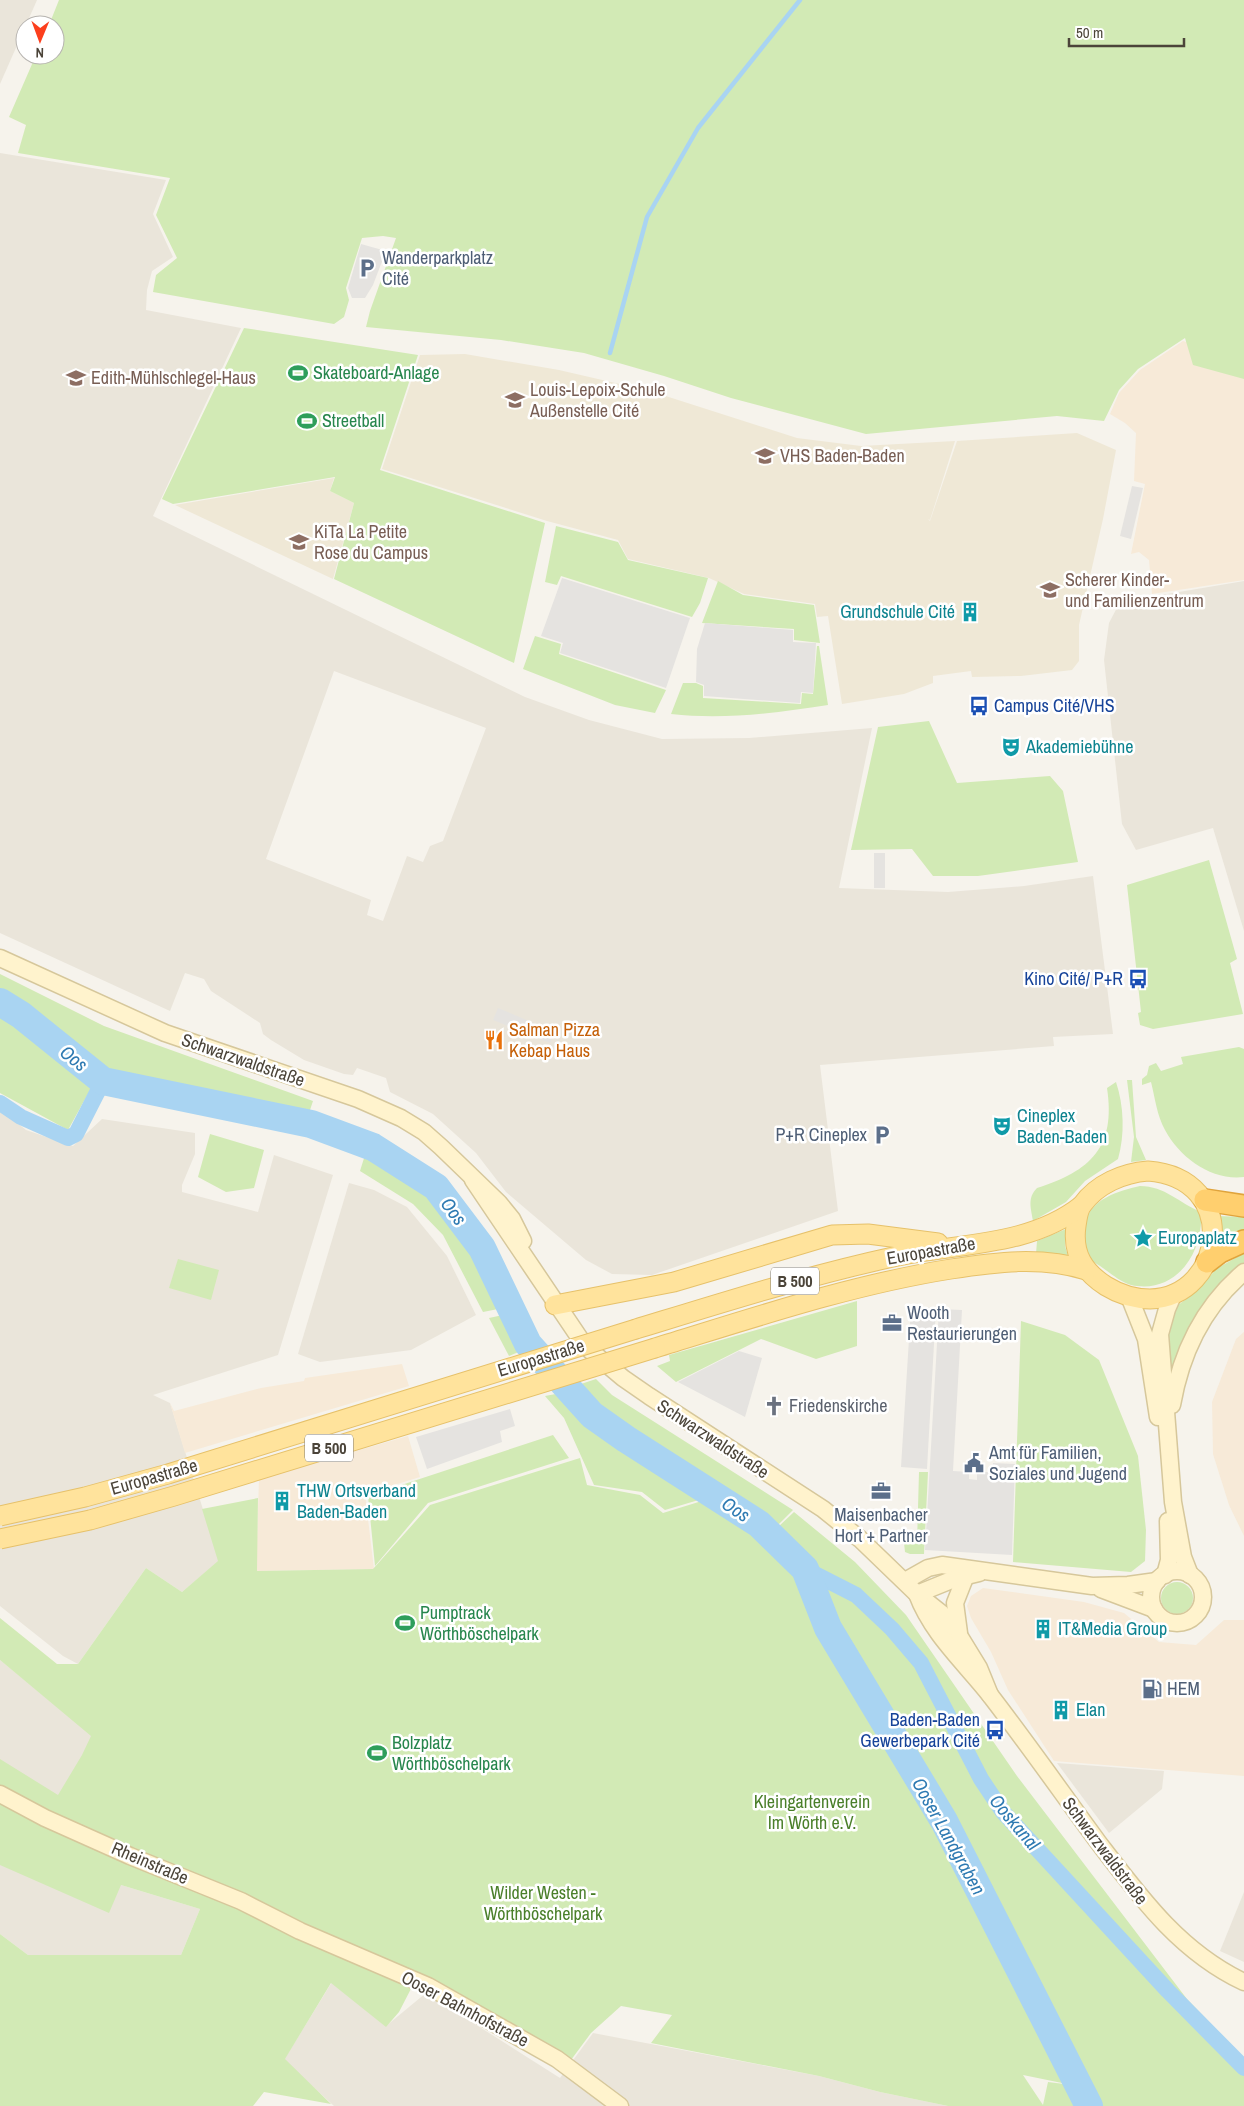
<svg xmlns="http://www.w3.org/2000/svg" width="1244" height="2106" viewBox="0 0 1244 2106" font-family="'Archivo Narrow',sans-serif">
<style>
.residential{fill:#eae5da;fill-rule:evenodd}
.commercial{fill:#f7ead8}
.education{fill:#efe8d6}
.green{fill:#d2eab5;fill-rule:evenodd}
.parking{fill:#e5e3e0}
.lines{fill:none;stroke-linecap:round;stroke-linejoin:round}
.stream{stroke:#a9d4f2;stroke-width:4.5}
.canal{stroke:#a9d4f2;stroke-width:16}
.river{stroke:#a9d4f2;stroke-width:28}
.secondary-casing{stroke:#d6c79b;stroke-width:19}
.primary-casing{stroke:#e6c16a;stroke-width:21}
.highway-casing{stroke:#e0a43c;stroke-width:24}
.secondary{stroke:#fff3cd;stroke-width:16}
.primary{stroke:#ffe39c;stroke-width:19}
.highway{stroke:#ffcf6e;stroke-width:21}
.primary-bridge-casing{stroke:#e6c16a;stroke-width:21;stroke-linecap:butt}
.primary-bridge{stroke:#ffe39c;stroke-width:19}
.labels{text-anchor:middle;stroke-width:5;stroke-linejoin:round;paint-order:stroke}
.shield{fill:#fff;stroke:#817c74;stroke-width:1}
.shield-label{font-size:16px;font-weight:bold;fill:#4b4439}
.service-label{font-size:18px;fill:#4e5e75;stroke:#fff;text-anchor:start}
.leisure-label{font-size:18px;fill:#27864d;stroke:#fff;text-anchor:start}
.education-label{font-size:18px;fill:#785e54;stroke:#fff;text-anchor:start}
.culture-label{font-size:18px;fill:#0d838f;stroke:#fff;text-anchor:start}
.transit-label{font-size:18px;fill:#164399;stroke:#fff;text-anchor:end}
.food-label{font-size:18px;fill:#c56008;stroke:#fff;text-anchor:start}
.street-label{font-size:18px;fill:#4b4439;stroke:#fff}
.worship-label{font-size:18px;fill:#5b616d;stroke:#fff;text-anchor:start}
.park-label{font-size:18px;fill:#4a7f2a;stroke:#fff}
.water-label{font-size:19px;font-style:italic;fill:#2e7ab2;stroke:#fff}
</style>
<rect width="100%" height="100%" fill="#f6f3ec"/>
<g class="residential">
<path d="M0,0H37L0,84Z"/>
<path d="M0,153L166,180L153,214L173,257L152,271L147,290L146,310L241,328L153,516L525,697L589,720L662,739L749,738L872,728L839,888L948,892L1024,886L1093,876L1113,1034L1053,1037L1054,1046L820,1065L838,1211L652,1275L612,1274L586,1260L506,1192L476,1153L433,1114L390,1092L386,1078L357,1068L353,1075L344,1074L304,1060L271,1040L263,1034L260,1023L211,991L204,979L185,973L170,1011L0,933ZM334,671L486,728L443,841L430,846L423,862L407,856L383,921L367,915L371,900L266,859Z"/>
<path d="M1244,581V931L1213,828L1136,850L1122,824L1104,660L1109,623L1120,602Z"/>
<path d="M0,1109L26,1130L73,1146L102,1119L195,1133V1154L182,1185V1192L258,1212L274,1155L333,1175L278,1355L153,1395L170,1403L219,1561L182,1592L146,1568L78,1664L63,1656L0,1606Z"/>
<path d="M349,1183L374,1190L407,1207L447,1256L476,1315L411,1350L320,1362L298,1354Z"/>
<path d="M0,1660L91,1735L121,1885L200,1909L181,1955H28L0,1934Z"/>
<path d="M1057,1763L1164,1771L1162,1789L1109,1833Z"/>
<path d="M1244,1892V1962L1220,1951Z"/>
<path d="M332,1982L386,2026L426,1993L560,2078L593,2033L819,2076L880,2092L948,2106H334L284,2060Z"/>
</g>
<g class="commercial">
<path d="M1183,341L1244,360V580L1152,594L1149,560L1139,552L1131,554L1145,484L1134,481L1136,433L1125,423L1110,414L1119,393L1140,370Z"/>
<path d="M1244,1332V1536L1229,1505L1213,1454L1212,1402L1236,1339Z"/>
<path d="M402,1364L409,1386L185,1453L170,1403L174,1411L261,1388L304,1381L305,1378Z"/>
<path d="M408,1436L420,1477L365,1494L374,1569L256,1571L259,1479Z"/>
<path d="M983,1588L1084,1602L1124,1613L1159,1642L1196,1645L1224,1620H1244V1776L1054,1761L1008,1690L991,1652L971,1618L967,1606L971,1596Z"/>
</g>
<g class="education">
<path d="M465,354L559,370L650,391L797,438L861,446L955,441L930,520L928,519L930,521L957,441L1077,433L1116,450L1103,519L1079,625V661L1072,670L1021,676L972,677L971,671L933,676V683L904,694L842,704L828,616L817,617L815,604L744,594L709,578L628,559L618,540L547,521L382,469L420,355Z"/>
<path d="M334,478L330,491L354,503L333,579L175,505Z"/>
</g>
<g class="green">
<path d="M59,0H1244V379L1193,365L1185,338L1138,369L1119,390L1104,421L1057,416L866,434L731,398L664,376L584,353L501,340L366,327L370,311L396,238L383,236L362,238L346,288L349,300L344,317L334,324L153,292L156,275L177,258L156,215L170,178L18,153L26,125L9,117L36,55H55V25H49Z"/>
<path d="M244,328L418,355L380,470L545,523L514,663L334,579L354,503L330,491L335,477L173,504L162,499Z"/>
<path d="M556,526L618,542L628,560L708,578L700,603L692,617L561,576L557,585L545,582Z"/>
<path d="M718,581L743,595L814,605L820,643L794,640V629L702,623Z"/>
<path d="M535,636L561,644L559,654L666,690L655,713L615,705L523,669Z"/>
<path d="M817,646H819L828,705C775,713 724,720 671,714L683,683H696L703,686V698L801,704L802,693L813,694Z"/>
<path d="M929,721L957,783L1050,776L1063,791L1078,862L978,876H933L912,849L851,850L878,727Z"/>
<path d="M1209,860L1237,959L1230,963L1243,1014L1153,1029L1140,1025L1138,1013L1141,1012L1127,885Z"/>
<path d="M0,974L104,1026L313,1101L308,1116L100,1072L68,1130L0,1093Z"/>
<path d="M1239,1047L1244,1049V1177C1212,1181 1180,1158 1165,1130C1157,1116 1155,1098 1151,1082L1142,1085V1079L1147,1075L1149,1066L1156,1063L1161,1071L1183,1064L1181,1057Z"/>
<path d="M1127,1080H1132L1136,1137L1146,1160L1131,1162L1134,1137Z"/>
<path d="M1116,1082C1124,1106 1125,1135 1118,1159L1085,1181L1066,1202L1033,1221C1031,1208 1027,1198 1037,1188C1091,1171 1116,1147 1107,1088Z"/>
<path d="M210,1134L264,1150L254,1188L226,1192L198,1177Z"/>
<path d="M365,1155C395,1173 436,1192 456,1223C472,1250 484,1281 498,1309L483,1312L443,1235L413,1204L360,1171Z"/>
<path d="M1140,1186C1165,1186 1179,1203 1201,1212C1204,1251 1177,1295 1131,1285C1114,1280 1102,1263 1085,1259C1085,1248 1082,1234 1085,1223C1091,1199 1118,1191 1140,1186Z"/>
<path d="M1218,1216L1244,1217V1232L1217,1241Z"/>
<path d="M1066,1229L1065,1246L1068,1256L1036,1254L1037,1241Z"/>
<path d="M1244,1253V1264C1204,1292 1188,1333 1170,1377L1166,1336L1173,1309L1199,1289L1216,1269Z"/>
<path d="M178,1259L219,1270L211,1300L169,1288Z"/>
<path d="M857,1301V1346L816,1359L761,1339L676,1382L657,1366L670,1361L669,1355Z"/>
<path d="M503,1315L521,1351L509,1356L489,1318Z"/>
<path d="M1021,1321L1065,1335L1099,1360L1138,1456L1146,1530L1145,1561L1131,1572L1013,1562Z"/>
<path d="M596,1379L612,1395L793,1510L776,1527L597,1413L572,1387Z"/>
<path d="M561,1393L645,1467L702,1499L665,1510L642,1492L594,1485L564,1418L545,1396Z"/>
<path d="M553,1435L569,1458L428,1503L375,1566L368,1496Z"/>
<path d="M580,1458L587,1485L640,1495L663,1513L705,1500L738,1518L803,1578L823,1618L834,1613L813,1567L778,1527L794,1512L855,1562L906,1615L1017,1776L1187,1999L1244,2058V2106H948L880,2092L819,2076L651,2043L672,2015L621,2006L591,2033L568,2064L415,1981L399,2012L386,2027L331,1983L285,2059L331,2104L264,2092L253,2106H0V1934L28,1955H181L200,1909L121,1885L109,1913L0,1865V1759L58,1795L82,1755L91,1736L0,1660V1618L57,1664H78L146,1568L182,1592L218,1561L202,1509L258,1498L257,1571L373,1569L430,1505ZM1062,2062L1064,2084L1048,2082L1043,2105L1023,2075L1062,2083Z"/>
<path d="M919,1472H928L924,1554H910L905,1552L904,1543H917Z"/>
<circle cx="1177" cy="1598" r="16"/>
</g>
<g class="parking">
<path d="M361,244L386,251L373,285L365,298H352L348,288Z"/>
<path d="M1132,486L1143,488L1131,539L1120,536Z"/>
<path d="M562,578L690,618L666,688L560,653L563,643L541,636Z"/>
<path d="M705,623L793,630V642L816,643L813,693L801,692L800,703L704,696V685L696,682L697,649Z"/>
<rect x="874" y="853" width="11" height="35"/>
<path d="M498,1008L555,1032L550,1043L493,1020Z"/>
<path d="M911,1307L936,1308L927,1469L901,1467Z"/>
<path d="M939,1309L962,1310L953,1471L969,1472V1479L977,1480V1472H992L993,1463L1015,1464L1012,1555L925,1550Z"/>
<path d="M739,1351L762,1358L745,1417L678,1382Z"/>
<path d="M510,1409L515,1426L500,1431L502,1442L427,1469L416,1437Z"/>
</g>
<g class="lines">
<path class="stream" d="M610,353L647,217L698,128L800,0"/>
<g class="canal">
<path d="M0,1103L21,1117L68,1138L76,1134L103,1081"/>
<path d="M805,1569L856,1595L892,1629L921,1663L981,1779L1003,1812L1168,1991L1244,2068"/>
</g>
<path class="river" d="M0,1002L21,1015L103,1081L311,1124L373,1147L436,1187L482,1248L528,1344L592,1415L626,1439L759,1524L805,1569L828,1628L944,1821L1089,2106"/>
<defs>
<g id="secondary">
<path d="M0,958L165,1033L358,1099L401,1118L424,1132L441,1147L499,1203L512,1219L523,1241"/>
<path d="M473,1180L585,1346L623,1378L649,1396L823,1509L860,1539L917,1594L941,1613L960,1637L979,1668L990,1695"/>
<path d="M1174,1293L1167,1309L1160,1334L1173,1502L1183,1557L1190,1575"/>
<path d="M1129,1296L1146,1339L1158,1417"/>
<path d="M1172,1405C1181,1353 1204,1306 1244,1272"/>
<circle cx="1177" cy="1597" r="26"/>
<path d="M1165,1575L1169,1560L1168,1521"/>
<path d="M905,1581L928,1568L942,1565L1092,1586L1128,1585L1157,1581"/>
<path d="M1101,1589L1154,1609"/>
<path d="M917,1594C932,1634 964,1662 990,1695C1027,1743 1062,1793 1098,1842C1140,1897 1180,1952 1244,1982"/>
<path d="M917,1594L954,1579L979,1573"/>
<path d="M959,1633L955,1603L966,1575"/>
<path d="M0,1794L45,1818L130,1856L241,1901L300,1931L428,1986L557,2059L620,2106"/>
</g>
<g id="primary">
<path d="M1148,1171C1241,1178 1226,1297 1150,1299C1135,1299 1119,1294 1106,1286C1084,1272 1072,1254 1076,1226C1077,1219 1078,1210 1082,1205C1097,1184 1123,1173 1148,1171Z"/>
<path d="M555,1305L674,1282L832,1235L868,1234L938,1243"/>
<path d="M636,1329C721,1303 806,1276 893,1257C956,1243 1029,1247 1081,1206"/>
<path d="M655,1348C753,1318 850,1285 951,1269C995,1262 1042,1256 1086,1270"/>
</g>
<g id="highway">
<path d="M1205,1200L1244,1206"/>
<path d="M1207,1262L1220,1252L1244,1241"/>
</g>
</defs>
<use href="#secondary" class="secondary-casing"/>
<use href="#primary" class="primary-casing"/>
<use href="#highway" class="highway-casing"/>
<use href="#secondary" class="secondary"/>
<use href="#primary" class="primary"/>
<use href="#highway" class="highway"/>
<defs>
<g id="primary-bridge">
<path d="M0,1516L85,1497L168,1474L636,1329"/>
<path d="M0,1539L90,1520L174,1496L655,1348"/>
</g>
</defs>
<use href="#primary-bridge" class="primary-bridge-casing"/>
<use href="#primary-bridge" class="primary-bridge"/>
</g>
<defs>
<symbol id="parking-bare" viewBox="-9 -9 18 18"><path d="M-3.5-5.5H1a3.5 3.5 0 0 1 0 7H-1V5.5H-3.5ZM-1-3.4V-.6H.8a1.4 1.4 0 0 0 0-2.8Z" fill="#5c6f8a" stroke="#fff" stroke-width="2.5" paint-order="stroke"/></symbol>
<symbol id="stadium-bare" viewBox="-9 -9 18 18"><path d="M0-5a6.5 5 0 1 0 0 10a6.5 5 0 1 0 0-10ZM-3.5-1.8h7v3.6h-7Z" fill="#2e9e5b" stroke="#fff" stroke-width="2.5" paint-order="stroke"/></symbol>
<symbol id="school-bare" viewBox="-9 -9 18 18"><path d="M0-5L7-2L0 1L-7-2ZM-4 1L0 2.5L4 1V4Q0 6-4 4Z" fill="#8d6e63" stroke="#fff" stroke-width="2.5" paint-order="stroke"/></symbol>
<symbol id="building-bare" viewBox="-9 -9 18 18"><path d="M-4-6H4V6H1V3H-1V6H-4ZM-2.5-4.3h1.7v1.8h-1.7ZM.8-4.3h1.7v1.8H.8ZM-2.5-1h1.7V.8h-1.7ZM.8-1h1.7V.8H.8Z" fill="#0f9aa8" stroke="#fff" stroke-width="2.5" paint-order="stroke"/></symbol>
<symbol id="bus-bare" viewBox="-9 -9 18 18"><path d="M-5-6H5V4H4V6H2V4H-2V6H-4V4H-5ZM-3.5-4V0h7V-4ZM-3.5 1.2v1.5H-2V1.2ZM2 1.2v1.5H3.5V1.2Z" fill="#1a4fb4" stroke="#fff" stroke-width="2.5" paint-order="stroke"/></symbol>
<symbol id="theatre-bare" viewBox="-9 -9 18 18"><path d="M-5-5.5Q0-4 5-5.5V0Q5 5 0 6Q-5 5-5 0ZM-3.3-2.5H-1v1.5H-3.3ZM1-2.5H3.3v1.5H1ZM-2.8 1Q0 5.5 2.8 1Z" fill="#0f9aa8" stroke="#fff" stroke-width="2.5" paint-order="stroke"/></symbol>
<symbol id="restaurant-bare" viewBox="-9 -9 18 18"><path d="M-5-6h1v4h1v-4h1v4h1v-4h1v5L-1.5 .5V6h-2V.5L-5-1ZM5-6V6H3V1.5H1.5Q1.5-4 5-6Z" fill="#e8710a" stroke="#fff" stroke-width="2.5" paint-order="stroke"/></symbol>
<symbol id="sight-bare" viewBox="-9 -9 18 18"><path d="M0-6L1.8-2.2L6-1.7L2.9 1.2L3.7 5.4L0 3.3L-3.7 5.4L-2.9 1.2L-6-1.7L-1.8-2.2Z" fill="#0f9aa8" stroke="#fff" stroke-width="2.5" paint-order="stroke"/></symbol>
<symbol id="office-bare" viewBox="-9 -9 18 18"><path d="M-6-3h4V-5.5h4V-3h4V5H-6ZM-1-4.5V-3h2v-1.5ZM-6 0V1H6V0Z" fill="#5c6f8a" stroke="#fff" stroke-width="2.5" paint-order="stroke"/></symbol>
<symbol id="church-bare" viewBox="-9 -9 18 18"><path d="M-1.2-6h2.4v3.5h3.3v2.4h-3.3V6h-2.4V-.1h-3.3v-2.4h3.3Z" fill="#6b7280" stroke="#fff" stroke-width="2.5" paint-order="stroke"/></symbol>
<symbol id="civic-bare" viewBox="-9 -9 18 18"><path d="M-.6-6.5H3V-4.5H.6V-3L4-1V1h2V6H-6V1h2V-1L-.6-3ZM-1.2 2.5V6h2.4V2.5Z" fill="#5c6f8a" stroke="#fff" stroke-width="2.5" paint-order="stroke"/></symbol>
<symbol id="fuel-bare" viewBox="-9 -9 18 18"><path d="M-5.5-6h7V0h2V4h1.3V-2.5L3-4.5l.8-.8L6-3V5H2.5V1h-1V6h-7ZM-4.2-4.7v3.2H.2V-4.7Z" fill="#5c6f8a" stroke="#fff" stroke-width="2.5" paint-order="stroke"/></symbol>
</defs>
<g fill-rule="evenodd">
<use href="#parking-bare" x="353" y="254" width="28" height="28"/>
<use href="#stadium-bare" x="284" y="359" width="28" height="28"/>
<use href="#school-bare" x="62" y="364" width="28" height="28"/>
<use href="#school-bare" x="501" y="386" width="28" height="28"/>
<use href="#stadium-bare" x="293" y="407" width="28" height="28"/>
<use href="#school-bare" x="751" y="442" width="28" height="28"/>
<use href="#school-bare" x="285" y="528" width="28" height="28"/>
<use href="#school-bare" x="1036" y="576" width="28" height="28"/>
<use href="#building-bare" x="956" y="598" width="28" height="28"/>
<use href="#bus-bare" x="965" y="692" width="28" height="28"/>
<use href="#theatre-bare" x="997" y="733" width="28" height="28"/>
<use href="#bus-bare" x="1124" y="965" width="28" height="28"/>
<use href="#restaurant-bare" x="480" y="1026" width="28" height="28"/>
<use href="#theatre-bare" x="988" y="1112" width="28" height="28"/>
<use href="#parking-bare" x="868" y="1121" width="28" height="28"/>
<use href="#sight-bare" x="1129" y="1224" width="28" height="28"/>
<use href="#office-bare" x="878" y="1309" width="28" height="28"/>
<use href="#church-bare" x="760" y="1392" width="28" height="28"/>
<use href="#civic-bare" x="960" y="1449" width="28" height="28"/>
<use href="#office-bare" x="867" y="1477" width="28" height="28"/>
<use href="#building-bare" x="268" y="1487" width="28" height="28"/>
<use href="#stadium-bare" x="391" y="1609" width="28" height="28"/>
<use href="#building-bare" x="1029" y="1615" width="28" height="28"/>
<use href="#fuel-bare" x="1138" y="1675" width="28" height="28"/>
<use href="#building-bare" x="1047" y="1696" width="28" height="28"/>
<use href="#bus-bare" x="981" y="1716" width="28" height="28"/>
<use href="#stadium-bare" x="363" y="1739" width="28" height="28"/>
</g>
<g class="labels">
<g class="shield">
<rect x="771" y="1267.5" width="48" height="27" rx="4"/>
<rect x="305" y="1434.5" width="48" height="27" rx="4"/>
</g>
<g class="shield-label">
<text x="795" y="1287">B 500</text>
<text x="329" y="1454">B 500</text>
</g>
<g class="service-label">
<text x="382" y="264">Wanderparkplatz<tspan x="382" dy="21">Cité</tspan></text>
<text x="867" y="1141" text-anchor="end">P+R Cineplex</text>
<text x="907" y="1319">Wooth<tspan x="907" dy="21">Restaurierungen</tspan></text>
<text x="989" y="1459">Amt für Familien,<tspan x="989" dy="21">Soziales und Jugend</tspan></text>
<text x="881" y="1521" text-anchor="middle">Maisenbacher<tspan x="881" dy="21">Hort + Partner</tspan></text>
<text x="1167" y="1695">HEM</text>
</g>
<g class="leisure-label">
<text x="313" y="379">Skateboard-Anlage</text>
<text x="322" y="427">Streetball</text>
<text x="420" y="1619">Pumptrack<tspan x="420" dy="21">Wörthböschelpark</tspan></text>
<text x="392" y="1749">Bolzplatz<tspan x="392" dy="21">Wörthböschelpark</tspan></text>
</g>
<g class="education-label">
<text x="91" y="384">Edith-Mühlschlegel-Haus</text>
<text x="530" y="396">Louis-Lepoix-Schule<tspan x="530" dy="21">Außenstelle Cité</tspan></text>
<text x="780" y="462">VHS Baden-Baden</text>
<text x="314" y="538">KiTa La Petite<tspan x="314" dy="21">Rose du Campus</tspan></text>
<text x="1065" y="586">Scherer Kinder-<tspan x="1065" dy="21">und Familienzentrum</tspan></text>
</g>
<g class="culture-label">
<text x="955" y="618" text-anchor="end">Grundschule Cité</text>
<text x="1026" y="753">Akademiebühne</text>
<text x="1017" y="1122">Cineplex<tspan x="1017" dy="21">Baden-Baden</tspan></text>
<text x="1158" y="1244">Europaplatz</text>
<text x="297" y="1497">THW Ortsverband<tspan x="297" dy="21">Baden-Baden</tspan></text>
<text x="1058" y="1635">IT&amp;Media Group</text>
<text x="1076" y="1716">Elan</text>
</g>
<g class="transit-label">
<text x="994" y="712" text-anchor="start">Campus Cité/VHS</text>
<text x="1123" y="985">Kino Cité/ P+R</text>
<text x="980" y="1726">Baden-Baden<tspan x="980" dy="21">Gewerbepark Cité</tspan></text>
</g>
<g class="food-label">
<text x="509" y="1036">Salman Pizza<tspan x="509" dy="21">Kebap Haus</tspan></text>
</g>
<g class="street-label">
<text transform="translate(243 1060) rotate(19)" y="6">Schwarzwaldstraße</text>
<text transform="translate(931 1251) rotate(-10)" y="6">Europastraße</text>
<text transform="translate(541 1358) rotate(-17)" y="6">Europastraße</text>
<text transform="translate(713 1439) rotate(33)" y="6">Schwarzwaldstraße</text>
<text transform="translate(154 1477) rotate(-16)" y="6">Europastraße</text>
<text transform="translate(1105 1851) rotate(53)" y="6">Schwarzwaldstraße</text>
<text transform="translate(150 1863) rotate(23)" y="6">Rheinstraße</text>
<text transform="translate(465 2009) rotate(28)" y="6">Ooser Bahnhofstraße</text>
</g>
<g class="worship-label">
<text x="789" y="1412">Friedenskirche</text>
</g>
<g class="park-label">
<text x="812" y="1808">Kleingartenverein<tspan x="812" dy="21">Im Wörth e.V.</tspan></text>
<text x="543" y="1899">Wilder Westen -<tspan x="543" dy="21">Wörthböschelpark</tspan></text>
</g>
<g class="water-label">
<text transform="translate(74 1058) rotate(39)" y="7">Oos</text>
<text transform="translate(454 1211) rotate(53)" y="7">Oos</text>
<text transform="translate(736 1509) rotate(33)" y="7">Oos</text>
<text transform="translate(1015 1822) rotate(50)" y="7">Ooskanal</text>
<text transform="translate(949 1836) rotate(61)" y="7">Ooser Landgraben</text>
</g>
</g>
<g transform="translate(40 40) rotate(181)"><circle r="24" fill="#ffffff" stroke="#b7b4b0"/>
<path d="M0-4L9 19L0 12L-9 19Z" fill="#fc3f1d"/>
<text y="-8" font-size="14" font-weight="bold" text-anchor="middle" fill="#4b4439">N</text>
</g>
<path d="M1069 38v8h115v-8" fill="none" stroke="#4b4439" stroke-width="2.5"/>
<text x="1076" y="38" font-size="15" fill="#4b4439" stroke="#ffffff" stroke-width="4" paint-order="stroke">50 m</text>
</svg>
